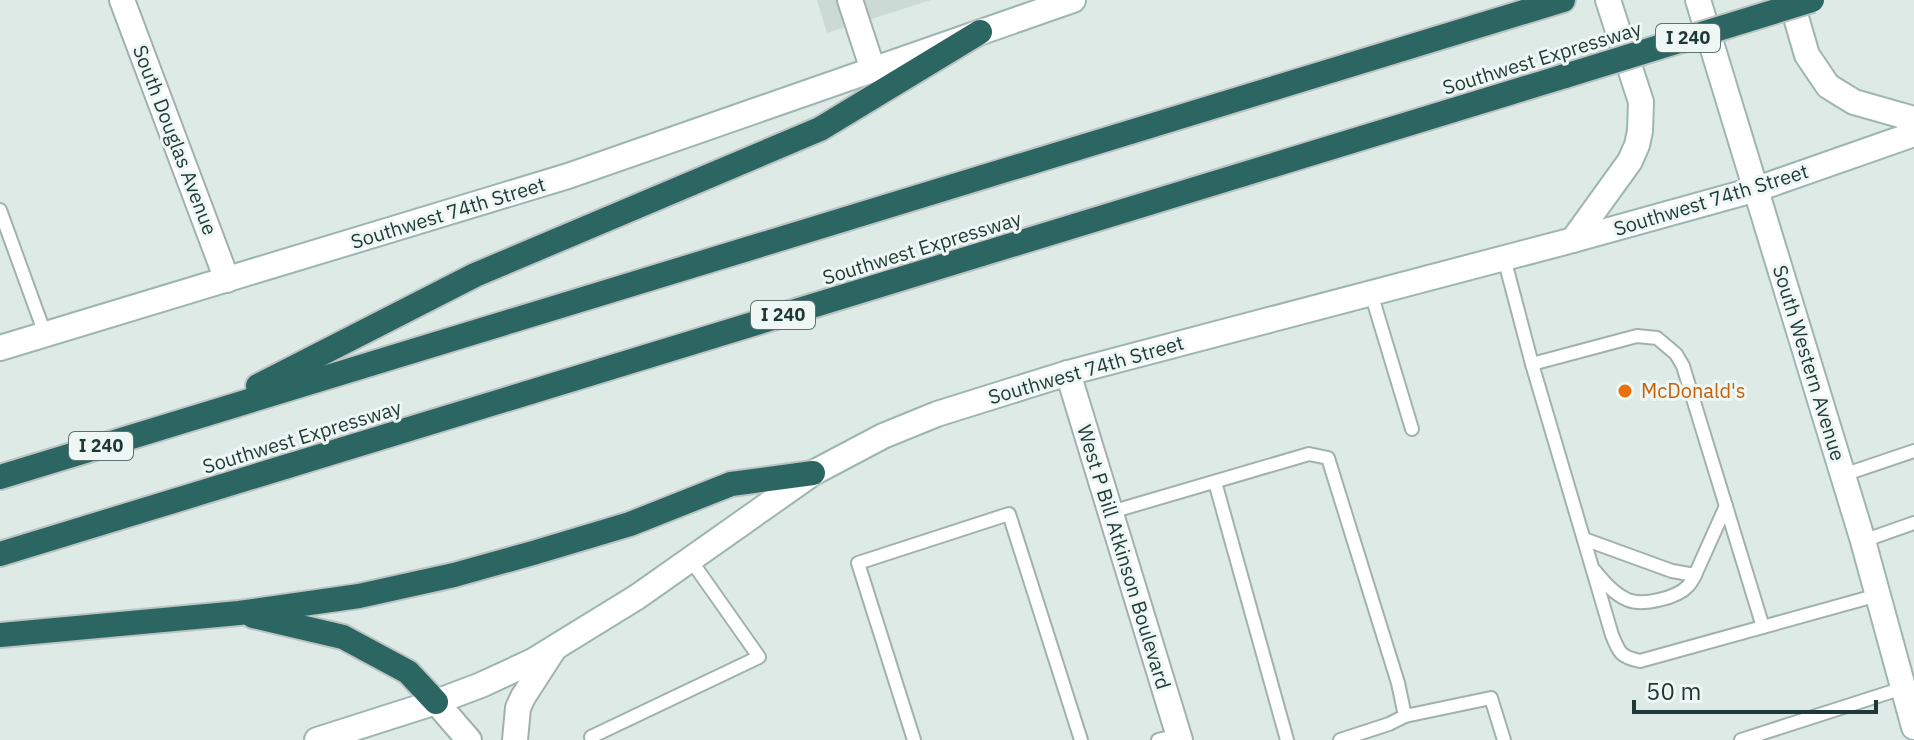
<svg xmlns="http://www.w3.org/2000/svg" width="1914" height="740" viewBox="0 0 1914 740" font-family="'IBM Plex Sans',sans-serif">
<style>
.built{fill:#ccdad5}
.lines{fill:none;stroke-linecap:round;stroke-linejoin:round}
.service-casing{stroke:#a1b2ae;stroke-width:16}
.minor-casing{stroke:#a1b2ae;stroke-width:28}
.tertiary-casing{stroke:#a1b2ae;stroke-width:28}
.secondary-casing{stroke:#9db6b0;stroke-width:28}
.motorway-casing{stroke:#bcc4c3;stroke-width:28}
.service{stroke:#fff;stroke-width:12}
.minor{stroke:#fff;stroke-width:24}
.tertiary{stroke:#fff;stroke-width:24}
.secondary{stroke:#fff;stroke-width:24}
.motorway{stroke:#2b6662;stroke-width:24}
.motorway-bridge-casing{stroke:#bcc4c3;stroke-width:28;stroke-linecap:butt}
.motorway-bridge{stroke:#2b6662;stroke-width:24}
.food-dot{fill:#e8710a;stroke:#eef7f4;stroke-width:3}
.labels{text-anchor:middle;stroke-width:6;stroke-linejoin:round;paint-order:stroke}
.shield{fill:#eef7f4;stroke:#5d736f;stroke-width:2}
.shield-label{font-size:18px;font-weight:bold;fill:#1f3a36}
.street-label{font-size:20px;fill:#1f3a36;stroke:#eef7f4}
.food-label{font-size:20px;fill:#c56008;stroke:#eef7f4;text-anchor:start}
</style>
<rect width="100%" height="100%" fill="#deeae6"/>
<path class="built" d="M817,0H931L827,33Z"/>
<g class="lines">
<defs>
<g id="service">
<path d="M0,210L45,334"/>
<path d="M1504,258L1532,364L1612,635C1619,653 1621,657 1640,661L1878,595"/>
<path d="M1371,293L1412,429"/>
<path d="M1532,364L1637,336L1657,338L1676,354L1683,366L1763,627"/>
<path d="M1843,475L1914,451"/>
<path d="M1215,482L1287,740"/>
<path d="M1111,512L1309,454L1328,458L1398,683L1405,716L1389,724L1340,740"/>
<path d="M1584,539L1672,571L1695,575L1726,506"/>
<path d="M1863,541L1914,523"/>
<path d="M1595,571C1604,582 1614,594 1628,600C1643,606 1677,598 1688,586C1691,583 1693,579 1695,575"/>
<path d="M1405,716L1491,698L1504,740"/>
<path d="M592,740L591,737L759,657L690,559"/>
<path d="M914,740L858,563L1009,514L1081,740"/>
<path d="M1158,740L1178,735"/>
<path d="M1741,740L1903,688"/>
</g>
<g id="minor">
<path d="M122,0L227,280"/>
<path d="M850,0L873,70"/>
<path d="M1068,373L1180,740"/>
</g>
<g id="tertiary">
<path d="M436,702L469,740"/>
<path d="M515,740L518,708L523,697L554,649"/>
</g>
<g id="secondary">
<path d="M1698,0L1863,541L1914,727"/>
<path d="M1791,0L1807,55L1828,86L1854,102L1914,119"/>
<path d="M1573,240L1630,161L1637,145L1640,131L1641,102L1608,0"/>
<path d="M0,348L568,176L1073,0"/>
<path d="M317,740L436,702L481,685L533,661L637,597L813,473L883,436L937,414L1068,373L1573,240L1757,189L1914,134"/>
</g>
<g id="motorway">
<path d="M258,386L475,275L820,129L980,32"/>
<path d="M0,477L1563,0"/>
<path d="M0,554L1565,76"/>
<path d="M253,616L343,637L408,672L436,702"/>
<path d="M0,635L239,613L359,596L454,575L533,553L630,524L731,484L813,473"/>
</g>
</defs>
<use href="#service" class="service-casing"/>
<use href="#minor" class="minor-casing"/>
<use href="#tertiary" class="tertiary-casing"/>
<use href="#secondary" class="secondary-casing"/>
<use href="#motorway" class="motorway-casing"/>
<use href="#service" class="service"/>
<use href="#minor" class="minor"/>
<use href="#tertiary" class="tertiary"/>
<use href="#secondary" class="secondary"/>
<use href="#motorway" class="motorway"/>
<defs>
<path id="motorway-bridge" d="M1565,76L1812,0"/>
</defs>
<use href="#motorway-bridge" class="motorway-bridge-casing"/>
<use href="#motorway-bridge" class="motorway-bridge"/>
</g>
<circle class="food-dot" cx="1625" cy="391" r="8"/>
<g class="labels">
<g class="shield">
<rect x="1656" y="24" width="64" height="28" rx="6"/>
<rect x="751" y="301" width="64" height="28" rx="6"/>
<rect x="69" y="432" width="64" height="28" rx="6"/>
</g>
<g class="shield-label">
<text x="1688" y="44">I 240</text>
<text x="783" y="321">I 240</text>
<text x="101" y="452">I 240</text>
</g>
<g class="street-label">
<text transform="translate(1542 58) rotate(-17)" y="7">Southwest Expressway</text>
<text transform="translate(175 140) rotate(69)" y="7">South Douglas Avenue</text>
<text transform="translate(1711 200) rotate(-17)" y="7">Southwest 74th Street</text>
<text transform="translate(448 213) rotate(-17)" y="7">Southwest 74th Street</text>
<text transform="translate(922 248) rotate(-17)" y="7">Southwest Expressway</text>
<text transform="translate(1809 363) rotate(73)" y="7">South Western Avenue</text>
<text transform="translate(1086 370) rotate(-16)" y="7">Southwest 74th Street</text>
<text transform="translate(302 437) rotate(-17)" y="7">Southwest Expressway</text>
<text transform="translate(1124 557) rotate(73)" y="7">West P Bill Atkinson Boulevard</text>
</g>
<g class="food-label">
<text x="1641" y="398">McDonald's</text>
</g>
</g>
<path d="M1634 700v12h242v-12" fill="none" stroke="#1f3a36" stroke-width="4"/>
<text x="1646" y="700" font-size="24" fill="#1f3a36" stroke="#eef7f4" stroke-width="6" paint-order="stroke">50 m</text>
</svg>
